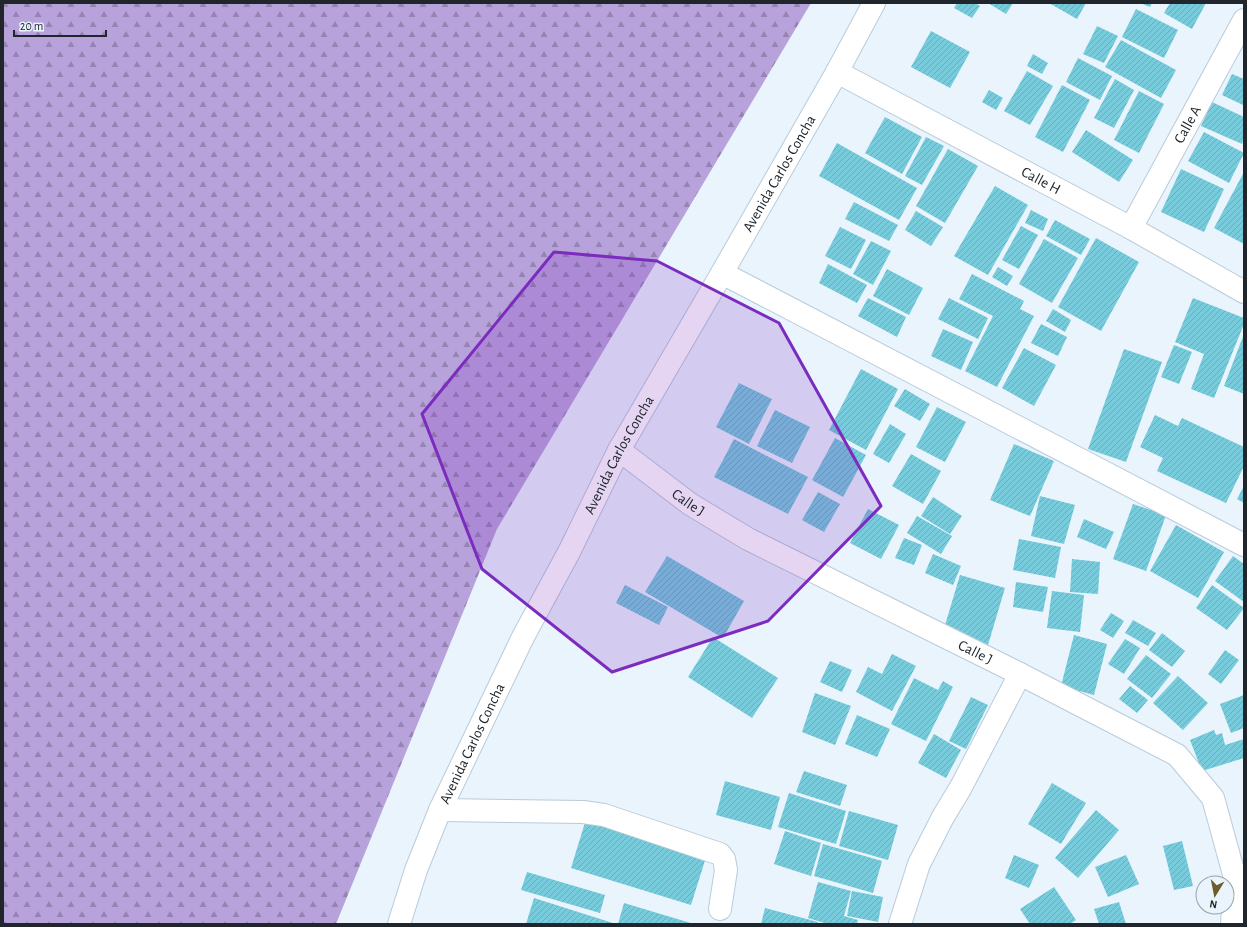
<svg xmlns="http://www.w3.org/2000/svg" width="1247" height="927" viewBox="0 0 1247 927" font-family="'Alegreya Sans',sans-serif">
<style>
.forest{fill:url(#forest-firs)}
.building{fill:url(#building-hatch)}
.lines{fill:none;stroke-linecap:round;stroke-linejoin:round}
.minor-casing{stroke:#b9cbd9;stroke-width:24}
.minor{stroke:#fff;stroke-width:22}
.marked{fill:#7b2cbf;fill-opacity:0.2;stroke:#7b2cbf;stroke-width:3;stroke-linejoin:round}
.labels{text-anchor:middle;stroke-width:4;stroke-linejoin:round;paint-order:stroke}
.street-label{font-size:15px;fill:#20262c;stroke:#e9f4fd}
</style>
<defs>
<pattern id="forest-firs" width="22" height="20" patternUnits="userSpaceOnUse"><rect width="22" height="20" fill="#b8a2db"/><path d="M5 1l3.5 6h-7zM16 11l3.5 6h-7z" fill="#9584b2"/></pattern>
<pattern id="building-hatch" width="6" height="6" patternUnits="userSpaceOnUse"><rect width="6" height="6" fill="#77cbdb"/><path d="M-1 1l2-2M0 6l6-6M5 7l2-2" fill="none" stroke="#67aebc"/></pattern>
</defs>
<rect width="100%" height="100%" fill="#e9f4fd"/>
<path class="forest" d="M3,3H811L497,529L336,924H3Z"/>
<g class="building">
<path d="M957,3H975L980,6L972,18L954,8Z"/>
<path d="M988,3H1013L1006,14Z"/>
<path d="M1049,3H1086L1077,19Z"/>
<path d="M1140,3H1152L1150,7Z"/>
<path d="M1170,3H1206L1192,29L1164,13Z"/>
<path d="M1136,9L1178,30L1164,58L1122,37Z"/>
<path d="M1097,26L1118,36L1104,63L1083,54Z"/>
<path d="M931,31L970,52L950,88L911,67Z"/>
<path d="M1121,40L1176,70L1161,98L1105,67Z"/>
<path d="M1033,54L1048,63L1042,74L1027,66Z"/>
<path d="M1078,58L1112,76L1100,100L1066,82Z"/>
<path d="M1027,71L1053,86L1030,125L1004,111Z"/>
<path d="M1232,74L1244,79V102L1243,105L1222,95Z"/>
<path d="M1115,79L1134,90L1114,128L1094,118Z"/>
<path d="M1062,85L1090,100L1063,152L1035,137Z"/>
<path d="M989,90L1003,98L996,110L982,102Z"/>
<path d="M1139,91L1164,104L1139,153L1114,140Z"/>
<path d="M1212,102L1244,117V139L1242,144L1201,126Z"/>
<path d="M885,117L922,137L902,174L865,153Z"/>
<path d="M1086,130L1133,160L1119,182L1072,152Z"/>
<path d="M1204,132L1244,153L1229,183L1188,161Z"/>
<path d="M926,137L944,146L922,185L905,176Z"/>
<path d="M837,143L917,188L899,220L819,176Z"/>
<path d="M948,149L978,166L945,223L916,206Z"/>
<path d="M1181,169L1224,189L1204,232L1161,212Z"/>
<path d="M1244,172V244L1214,228Z"/>
<path d="M995,186L1028,205L988,275L954,256Z"/>
<path d="M854,202L898,225L889,241L845,219Z"/>
<path d="M1031,210L1048,219L1043,231L1025,223Z"/>
<path d="M916,211L943,227L931,246L905,230Z"/>
<path d="M1055,220L1090,239L1081,255L1046,236Z"/>
<path d="M1021,226L1038,235L1019,269L1002,260Z"/>
<path d="M840,227L866,240L851,269L825,256Z"/>
<path d="M1096,238L1139,262L1101,331L1058,307Z"/>
<path d="M1044,239L1078,258L1052,303L1019,284Z"/>
<path d="M871,241L891,251L873,285L853,274Z"/>
<path d="M828,264L867,285L857,303L819,283Z"/>
<path d="M998,267L1013,276L1007,286L992,277Z"/>
<path d="M887,269L923,288L909,315L873,296Z"/>
<path d="M972,274L1024,301L1020,309L1034,316L997,387L965,371L993,316L959,299Z"/>
<path d="M868,298L906,317L897,337L858,316Z"/>
<path d="M949,298L988,318L978,339L938,319Z"/>
<path d="M1193,298L1244,318V324L1214,398L1191,389L1204,354L1175,342Z"/>
<path d="M1053,309L1071,320L1065,332L1046,321Z"/>
<path d="M1041,324L1067,337L1058,356L1031,343Z"/>
<path d="M943,329L973,342L961,370L931,356Z"/>
<path d="M1244,334V394L1224,386Z"/>
<path d="M1174,345L1192,352L1179,384L1161,377Z"/>
<path d="M1024,348L1056,365L1034,406L1002,388Z"/>
<path d="M1124,349L1162,362L1126,462L1088,449Z"/>
<path d="M861,369L898,389L866,450L829,430Z"/>
<path d="M739,383L772,399L749,444L716,427Z"/>
<path d="M905,389L930,404L920,421L894,406Z"/>
<path d="M937,407L966,422L945,462L916,447Z"/>
<path d="M775,410L810,427L792,463L757,446Z"/>
<path d="M1155,415L1178,426L1182,418L1244,447V466L1226,503L1157,471L1163,458L1140,447Z"/>
<path d="M890,424L906,434L889,463L873,454Z"/>
<path d="M835,438L866,455L843,497L812,480Z"/>
<path d="M734,439L808,477L788,514L714,477Z"/>
<path d="M1014,444L1054,461L1030,516L990,500Z"/>
<path d="M911,454L941,471L923,504L892,486Z"/>
<path d="M1244,486V503L1237,499Z"/>
<path d="M818,492L840,504L824,532L802,520Z"/>
<path d="M1040,496L1075,505L1064,544L1031,536Z"/>
<path d="M933,497L962,516L950,534L921,516Z"/>
<path d="M1133,504L1166,515L1146,571L1113,559Z"/>
<path d="M868,509L899,525L881,559L850,543Z"/>
<path d="M917,516L952,536L941,554L907,533Z"/>
<path d="M1084,519L1114,532L1106,549L1077,537Z"/>
<path d="M1176,525L1224,552L1198,598L1150,571Z"/>
<path d="M904,538L922,545L914,565L895,558Z"/>
<path d="M1019,539L1061,547L1055,578L1013,570Z"/>
<path d="M933,554L961,566L953,585L925,573Z"/>
<path d="M667,556L744,601L723,638L645,592Z"/>
<path d="M1233,556L1244,564V602L1215,581Z"/>
<path d="M1072,559L1100,562L1098,594L1070,592Z"/>
<path d="M960,575L1005,588L988,645L943,632Z"/>
<path d="M1016,582L1048,587L1043,612L1013,607Z"/>
<path d="M625,585L668,607L659,625L616,603Z"/>
<path d="M1212,585L1244,608L1227,630L1196,608Z"/>
<path d="M1052,591L1084,595L1080,632L1047,628Z"/>
<path d="M1111,613L1124,621L1113,638L1100,630Z"/>
<path d="M1133,620L1156,633L1148,646L1125,633Z"/>
<path d="M1162,633L1185,651L1172,667L1149,650Z"/>
<path d="M1074,635L1107,644L1094,695L1061,686Z"/>
<path d="M713,637L778,678L752,718L688,677Z"/>
<path d="M1125,639L1140,648L1124,674L1108,664Z"/>
<path d="M1225,650L1239,660L1221,684L1208,674Z"/>
<path d="M892,654L916,666L892,711L856,692L868,667L882,674Z"/>
<path d="M1146,655L1171,674L1152,698L1127,679Z"/>
<path d="M830,661L852,670L842,692L820,682Z"/>
<path d="M1178,676L1208,703L1183,730L1153,703Z"/>
<path d="M914,678L938,690L943,681L953,687L926,741L891,724Z"/>
<path d="M1130,686L1148,700L1137,713L1119,699Z"/>
<path d="M815,693L851,706L835,745L802,732Z"/>
<path d="M1244,695V728L1231,733L1220,704Z"/>
<path d="M971,697L988,705L966,749L949,741Z"/>
<path d="M857,715L890,729L877,757L845,744Z"/>
<path d="M1214,730L1216,735L1222,733L1225,745L1244,739V758L1202,771L1190,740Z"/>
<path d="M934,734L961,750L946,778L918,763Z"/>
<path d="M804,771L847,785L840,806L796,792Z"/>
<path d="M725,781L780,797L771,830L716,815Z"/>
<path d="M1052,783L1086,803L1061,844L1028,824Z"/>
<path d="M789,793L846,811L836,844L778,827Z"/>
<path d="M1096,810L1119,830L1078,878L1055,858Z"/>
<path d="M849,811L898,825L888,860L839,846Z"/>
<path d="M587,816L707,854L691,905L571,868Z"/>
<path d="M785,831L821,843L811,876L774,864Z"/>
<path d="M1182,841L1193,886L1174,890L1163,846Z"/>
<path d="M823,844L882,861L873,893L814,876Z"/>
<path d="M1014,855L1039,865L1029,888L1005,878Z"/>
<path d="M1126,855L1139,884L1108,897L1095,867Z"/>
<path d="M527,872L605,895L600,913L521,890Z"/>
<path d="M818,882L851,891L844,916L858,920L857,924H828L808,918Z"/>
<path d="M1054,887L1076,920L1070,924H1030L1020,909Z"/>
<path d="M852,891L883,897L878,922L847,916Z"/>
<path d="M534,898L616,924H526Z"/>
<path d="M1119,902L1126,924H1099L1094,909Z"/>
<path d="M624,903L694,924H618Z"/>
<path d="M765,908L818,922L817,924H761Z"/>
</g>
<g class="lines">
<defs>
<g id="minor">
<path id="s1" d="M837,72L1131,228L1244,292"/>
<path id="s2" d="M1131,228L1244,20"/>
<path d="M722,273L1244,545"/>
<path id="s3" d="M619,450L690,504L748,539L1020,674L1177,755L1213,798L1235,878L1232,924"/>
<path d="M440,810L583,812L604,815L720,854L724,859L726,870L720,909"/>
<path id="s4" d="M399,924L416,870L440,810L523,637L569,552L619,450L722,273L837,72L874,3"/>
<path d="M900,924L919,864L943,817L961,787L1020,674"/>
</g>
</defs>
<use href="#minor" class="minor-casing"/>
<use href="#minor" class="minor"/>
</g>
<path class="marked" d="M554,252L657,261L779,323L881,506L768,621L612,672L482,569L422,414Z"/>
<g class="labels">
<g class="street-label">
<text dy="5" stroke="none"><textPath href="#s2" startOffset="118">Calle A</textPath></text>
<text dy="5" stroke="none"><textPath href="#s4" startOffset="843">Avenida Carlos Concha</textPath></text>
<text dy="5" stroke="none"><textPath href="#s1" startOffset="231">Calle H</textPath></text>
<text dy="5" stroke="none"><textPath href="#s4" startOffset="519">Avenida Carlos Concha</textPath></text>
<text dy="5" stroke="none"><textPath href="#s3" startOffset="87">Calle J</textPath></text>
<text dy="5" stroke="none"><textPath href="#s3" startOffset="411">Calle J</textPath></text>
<text dy="5" stroke="none"><textPath href="#s4" startOffset="195">Avenida Carlos Concha</textPath></text>
</g>
</g>
<rect width="1247" height="927" fill="none" stroke="#20262c" stroke-width="8"/>
<g transform="translate(1215 895) rotate(190)"><circle r="19" fill="#e9f4fd" stroke="#99a2a9"/>
<path d="M0-3L7 15L0 10L-7 15Z" fill="#6e5c2a"/>
<text y="-6" font-size="11" font-weight="bold" text-anchor="middle" fill="#20262c">N</text>
</g>
<path d="M14 30v6h92v-6" fill="none" stroke="#20262c" stroke-width="2"/>
<text x="20" y="30" font-size="12" fill="#20262c" stroke="#e9f4fd" stroke-width="3" paint-order="stroke">20 m</text>
</svg>
